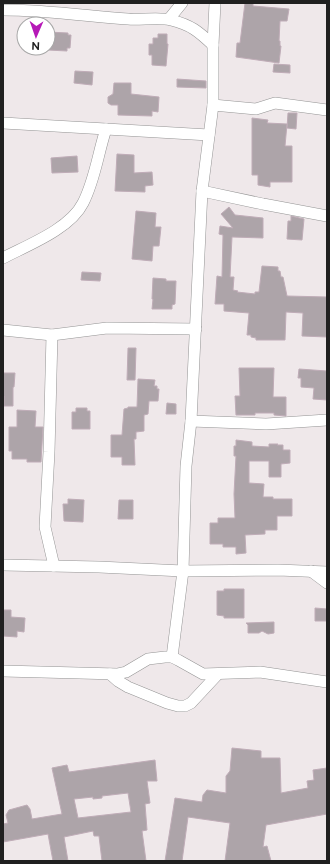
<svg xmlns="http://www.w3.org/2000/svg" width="330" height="864" viewBox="0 0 330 864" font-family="Raleway,sans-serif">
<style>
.building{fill:#ada4a9;stroke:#bfacb7;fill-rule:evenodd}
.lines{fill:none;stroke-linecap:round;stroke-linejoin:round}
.minor-casing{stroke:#949494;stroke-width:12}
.minor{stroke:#fff;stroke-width:11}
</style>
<rect width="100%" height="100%" fill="#efe8ea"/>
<g class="building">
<path d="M245,3H253V6L289,9L287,21H280L279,41H280V46H281L279,63L236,57L237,43H240Z"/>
<path d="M48,32L68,33V35H71L70,48H67V51L48,50Z"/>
<path d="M158,34H167V44H168L166,66L152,65V55H149V44H153V38H158Z"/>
<path d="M274,64L290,65V73L273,72Z"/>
<path d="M75,71L93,72L92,85L74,83Z"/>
<path d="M177,79L206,81V88L177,87Z"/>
<path d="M114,83H131V94L159,97L158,112L152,111V116L118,115V105H111L108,103V97L113,94Z"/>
<path d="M288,113H297L296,129L287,128Z"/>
<path d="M252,118L268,120L267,123L287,124L285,146H292V182H270V187L258,185V175H252Z"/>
<path d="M117,154L134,155V173L152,172L153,185L145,186V192L115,191Z"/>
<path d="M77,156L78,172L52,173L51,158Z"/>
<path d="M229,207L235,215L263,218V238L232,237L230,277H234L233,290L238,291L237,292L255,294V292H259L262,266L278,267V271H280L281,277H283L287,296L327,297V337L302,336L303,313L286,312L285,340H256V338L251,337V335H247L249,313L224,311V304H215L217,276L222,277L223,235L219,234L220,226L233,228L221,214Z"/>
<path d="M136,211L156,213L155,227H161L159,246H153L152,261L132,259Z"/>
<path d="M291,216L304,219L302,240L287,239L288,221H291Z"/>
<path d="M82,272L101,273L100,281L81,280Z"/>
<path d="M153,278L166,279V281H176L175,304L172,305V309H152L153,299H152Z"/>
<path d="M128,348H136L135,380H127Z"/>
<path d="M239,368H274L273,397H286V416L274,415V413H255V415H236L235,396H240Z"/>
<path d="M299,369L327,371V400L313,399L314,388L301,387V378H298Z"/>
<path d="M3,373H15L14,387H13V406H4V396H3Z"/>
<path d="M138,379L155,380L154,386H157V389H159L158,401H149L148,414L144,415V431L136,432V439H134L135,465H122V457H111V435H122L124,409L128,408V407H137Z"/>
<path d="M167,403L176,404V414H166Z"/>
<path d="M76,408H87V411H90V429H72V412H76Z"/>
<path d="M17,410L36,411L35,427H43L41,462H27V459H12V451H9V427H17Z"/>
<path d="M236,440L252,442V446L269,447V444H278L277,445H283V450H290V463L281,464V477H269V461H249V483L264,484L263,497H273V499H292V516H277V530H265V534L245,535L246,553L236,554V547H223V544H210V523H218V518H235L234,494L236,456H234V446H236Z"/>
<path d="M68,499L84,500L83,522L64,521L63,504H68Z"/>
<path d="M119,500H133V519H118Z"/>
<path d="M224,589H244V618H224V616L217,615V591H224Z"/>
<path d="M315,608L327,609V621H315Z"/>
<path d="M3,610H11V617L25,618L24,632L17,631V637L3,636Z"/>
<path d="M274,622V633L268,634L262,631L259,633H248V625L246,623Z"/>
<path d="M232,748L261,751V758H280L281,793L308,788L307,781L314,780L313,770L327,768V814L266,825L263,847L267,846L271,861H225L230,823L188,817L182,861H165L175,798L202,802L203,795L207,790L226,793V776L230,771Z"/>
<path d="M155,760L157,781H147L150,803L145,804L147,830L142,831L146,861H102L99,836H94L93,831L64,837L68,861H53L48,834L3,842V824L8,823L6,815L9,810L27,805L30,809L32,819L62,814L52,768L67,765L69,772ZM128,793L131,812L78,818L74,799L93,797V799L102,798V796Z"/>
</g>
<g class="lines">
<defs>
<g id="minor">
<path d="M3,10C45,10 87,16 128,19C140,20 162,17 171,20C191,25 198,31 213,45"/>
<path d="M169,19L182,3"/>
<path d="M213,105L256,109L275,103L327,110"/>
<path d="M3,123L209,135"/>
<path d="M202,191L263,204L327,216"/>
<path d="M3,258C28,245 70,229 83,203C95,180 98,153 106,129"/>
<path d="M3,330L52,335L107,328L196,329"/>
<path d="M52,335L49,452L45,527L54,566"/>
<path d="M191,421L266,424L327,420"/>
<path d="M3,565L99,567L183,571L278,570L327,572"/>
<path d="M311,571L327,583"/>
<path d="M172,657L183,571L186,466L191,421L202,191L213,105V45L215,3"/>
<path d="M3,671L117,674L126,672L148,659L165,657H172L178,660L203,674L260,672L327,682"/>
<path d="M110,674L118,681L128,687L167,703L178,706H185L191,703L218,674"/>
</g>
</defs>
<use href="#minor" class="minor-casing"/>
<use href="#minor" class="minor"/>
</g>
<rect width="330" height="864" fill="none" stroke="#202020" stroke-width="8"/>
<g transform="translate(36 36) rotate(182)"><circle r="19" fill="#ffffff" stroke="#a6a6a6"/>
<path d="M0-3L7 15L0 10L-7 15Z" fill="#b619b7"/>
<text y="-6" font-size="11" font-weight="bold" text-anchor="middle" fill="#202020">N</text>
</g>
</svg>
